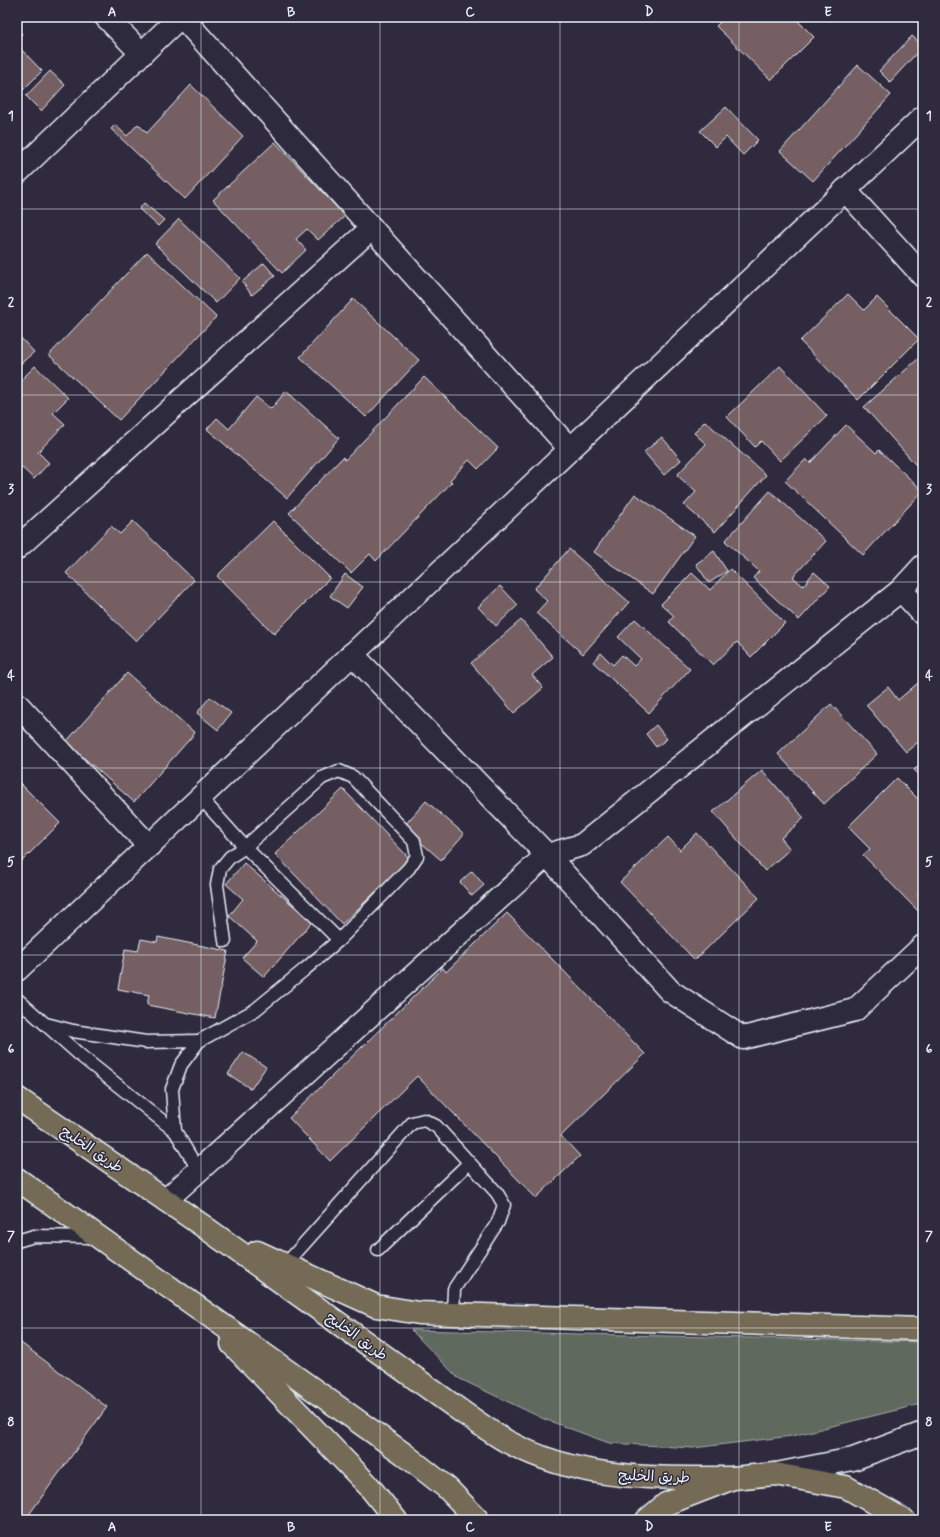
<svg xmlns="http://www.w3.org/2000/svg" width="940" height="1537" viewBox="0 0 940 1537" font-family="Mynerve,'Playpen Sans Arabic',sans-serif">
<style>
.green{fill:#60695d;stroke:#a4adaa}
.building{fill:#745e63;stroke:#e8f1f8}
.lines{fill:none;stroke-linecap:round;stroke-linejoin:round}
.lane-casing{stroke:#e8f1f8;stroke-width:15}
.street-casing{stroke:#e8f1f8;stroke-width:25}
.secondary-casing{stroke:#e8f1f8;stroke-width:25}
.primary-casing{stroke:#e8f1f8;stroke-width:25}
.lane{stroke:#2f2a3d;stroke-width:12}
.street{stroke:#2f2a3d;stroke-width:22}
.secondary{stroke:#2f2a3d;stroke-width:22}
.primary{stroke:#746b55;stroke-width:22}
.grid{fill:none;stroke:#e8f1f8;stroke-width:1;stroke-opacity:0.55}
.labels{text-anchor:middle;stroke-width:3;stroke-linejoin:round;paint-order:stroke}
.street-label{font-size:15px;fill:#e8f1f8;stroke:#2f2a3d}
.neatline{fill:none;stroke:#e8f1f8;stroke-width:1.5}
.grid-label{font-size:13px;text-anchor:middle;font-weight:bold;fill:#e8f1f8}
</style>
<rect width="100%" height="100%" fill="#2f2a3d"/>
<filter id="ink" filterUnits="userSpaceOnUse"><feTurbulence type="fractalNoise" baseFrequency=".025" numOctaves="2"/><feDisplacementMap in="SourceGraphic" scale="8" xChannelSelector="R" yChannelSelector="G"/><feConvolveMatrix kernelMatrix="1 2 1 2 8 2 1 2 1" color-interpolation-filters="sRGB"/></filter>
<g filter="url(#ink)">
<path class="green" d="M411,1330L923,1342V1402L917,1405L792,1436L693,1448L609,1443L544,1419L458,1378Z"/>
<g class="building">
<path d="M725,17H794L814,37L771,80L716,26Z"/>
<path d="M17,28L22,34L17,39Z"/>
<path d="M912,36L923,46L890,82L879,71Z"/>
<path d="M17,45L42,71L17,96Z"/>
<path d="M858,65L891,95L813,181L780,151Z"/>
<path d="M50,71L65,85L41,111L26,96Z"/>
<path d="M191,85L243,136L185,199L111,129L115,125L127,136L138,124L147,133Z"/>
<path d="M726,107L758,140L743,155L726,137L716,147L700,131Z"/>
<path d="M275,142L345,216L318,240L307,229L296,239L306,250L282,273L213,200Z"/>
<path d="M144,203L164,220L158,226L139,209Z"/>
<path d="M179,219L240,278L216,303L155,244Z"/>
<path d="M147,252L216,317L119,420L49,355Z"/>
<path d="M264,263L275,276L252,295L242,282Z"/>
<path d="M848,294L864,310L877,297L919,339L858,400L800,341Z"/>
<path d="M353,299L419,360L366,417L300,357Z"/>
<path d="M17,334L34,352L17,367Z"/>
<path d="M919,358L923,362V473L864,407Z"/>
<path d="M35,366L68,398L53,413L65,424L38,452L49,463L34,479L17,463V384Z"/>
<path d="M780,366L827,416L780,461L761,441L755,447L727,417Z"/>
<path d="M424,377L498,448L478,469L469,460L450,480L452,482L376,561L370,554L351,573L289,513L343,457L345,460Z"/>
<path d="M286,391L339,438L287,498L207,429L217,418L229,429L256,397L271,409Z"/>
<path d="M705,421L766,475L715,532L684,505L696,492L677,475L706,444L694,433Z"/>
<path d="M846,425L876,453L879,450L923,491L863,555L785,481L806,459L810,463Z"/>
<path d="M662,437L681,460L664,475L644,452Z"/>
<path d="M770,491L826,541L793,577L803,586L814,572L830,586L799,620L753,578L759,571L725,541Z"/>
<path d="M635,494L695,536L653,594L594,552Z"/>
<path d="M133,521L194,580L136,641L66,573L111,526L120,534Z"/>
<path d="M273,521L330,578L274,634L217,576Z"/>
<path d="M569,549L629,602L583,654L536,613L547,601L534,589Z"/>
<path d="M714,551L727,571L709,583L696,564Z"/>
<path d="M730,569L785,623L751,657L737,642L713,665L669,622L674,616L661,604L692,573L710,590Z"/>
<path d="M345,574L363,587L347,608L330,596Z"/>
<path d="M500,586L518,605L496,626L478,607Z"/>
<path d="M635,619L690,669L649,713L593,662L601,653L613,665L622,655L634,666L641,659L618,637Z"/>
<path d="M521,620L553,657L532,675L543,688L514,713L471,663Z"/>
<path d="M127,673L195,733L134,802L66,742Z"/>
<path d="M918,683L923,689V738L906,752L866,705L888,687L898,700Z"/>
<path d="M210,697L231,713L218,730L197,713Z"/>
<path d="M831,704L877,754L824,804L778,754Z"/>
<path d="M656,725L667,739L656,747L646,734Z"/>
<path d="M923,761V778L914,770Z"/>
<path d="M762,770L804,818L781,838L790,849L765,871L713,812Z"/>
<path d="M897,778L923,804V889L917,895L923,901V906L918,911L863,855L870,849L848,827Z"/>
<path d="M17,780L60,823L17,866Z"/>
<path d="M343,789L410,859L342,924L275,854Z"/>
<path d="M426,801L464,834L441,860L403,827Z"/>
<path d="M697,833L759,898L695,960L620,882L668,837L680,850Z"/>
<path d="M244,863L312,922L264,977L242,958L257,941L229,916L243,899L226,884Z"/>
<path d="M472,871L484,885L472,896L460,882Z"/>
<path d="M507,913L645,1054L561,1136L580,1156L536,1198L417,1076L330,1161L289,1118L443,968L446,972Z"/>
<path d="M158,937L228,951L215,1018L147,1005L149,995L118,989L125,949L138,951L141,939L157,942Z"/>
<path d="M243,1052L266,1067L251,1089L228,1074Z"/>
<path d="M17,1340L107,1407L25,1520H17Z"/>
</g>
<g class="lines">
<defs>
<g id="lane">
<path d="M200,797L245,847L339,940L409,868L417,856L414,841L353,777L339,771L322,778L245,847L230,857L220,869L217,885L225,941"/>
<path d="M17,999L81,1056L175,1131"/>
<path d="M46,1024L73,1031L146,1042L199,1041"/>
<path d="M199,1171L175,1131L172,1089L181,1065L199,1041L255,1010L304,970L339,940"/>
<path d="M17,1241L34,1236L95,1237"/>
<path d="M378,1250L469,1163"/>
<path d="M285,1265L412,1123L424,1120L436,1126L497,1193L504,1205L498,1222L454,1289L453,1314"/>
</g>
<g id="street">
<path d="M106,17L142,54"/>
<path d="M182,17L570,449"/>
<path d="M17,173L180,17"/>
<path d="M845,190L923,276"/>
<path d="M17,548L372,228"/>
<path d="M901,590L923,614"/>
<path d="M352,654L547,855L670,991L743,1038L855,1010L923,946"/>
<path d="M17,704L149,846"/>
<path d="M17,970L923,117"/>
<path d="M166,1200L547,855L582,845L901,590L923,566"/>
</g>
<path id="secondary" d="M776,1474L853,1459L923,1433"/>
<g id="primary">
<path d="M17,1098L203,1226L465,1414C479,1423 493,1434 508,1442C581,1481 653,1478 733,1478"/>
<path d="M17,1179L404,1454L447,1488L478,1520"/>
<path d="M257,1252L376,1306L419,1313L923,1329"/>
<path d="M232,1344L368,1485L396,1520"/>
<path d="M647,1520L666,1504L733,1478L775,1474L846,1487L904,1520"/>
</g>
</defs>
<use href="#lane" class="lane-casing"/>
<use href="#street" class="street-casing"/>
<use href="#secondary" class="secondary-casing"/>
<use href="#primary" class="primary-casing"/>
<use href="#lane" class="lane"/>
<use href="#street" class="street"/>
<use href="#secondary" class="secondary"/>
<use href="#primary" class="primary"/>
</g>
</g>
<path class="grid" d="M201,17V1520M380,17V1520M560,17V1520M739,17V1520M17,209H923M17,395H923M17,582H923M17,768H923M17,955H923M17,1142H923M17,1328H923"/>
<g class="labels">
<g class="street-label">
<text transform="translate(92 1149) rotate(34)" y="5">طريق الخليج</text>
<text transform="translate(357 1336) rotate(36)" y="5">طريق الخليج</text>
<text transform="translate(654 1476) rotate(2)" y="5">طريق الخليج</text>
</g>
</g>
<rect width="940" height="1537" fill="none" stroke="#2f2a3d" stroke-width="44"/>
<rect x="22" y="22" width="896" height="1493" class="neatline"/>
<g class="grid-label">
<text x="112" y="16">A</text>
<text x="291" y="16">B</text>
<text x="470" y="16">C</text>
<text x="649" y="16">D</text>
<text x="828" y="16">E</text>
<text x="11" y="120">1</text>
<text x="929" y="120">1</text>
<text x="11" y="306">2</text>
<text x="929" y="306">2</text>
<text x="11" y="493">3</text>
<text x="929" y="493">3</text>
<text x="11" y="680">4</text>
<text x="929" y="680">4</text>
<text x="11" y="866">5</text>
<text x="929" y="866">5</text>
<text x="11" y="1053">6</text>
<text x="929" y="1053">6</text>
<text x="11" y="1240">7</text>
<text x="929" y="1240">7</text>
<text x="11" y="1426">8</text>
<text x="929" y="1426">8</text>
<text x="112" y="1531">A</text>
<text x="291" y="1531">B</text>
<text x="470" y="1531">C</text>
<text x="649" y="1531">D</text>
<text x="828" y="1531">E</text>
</g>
</svg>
